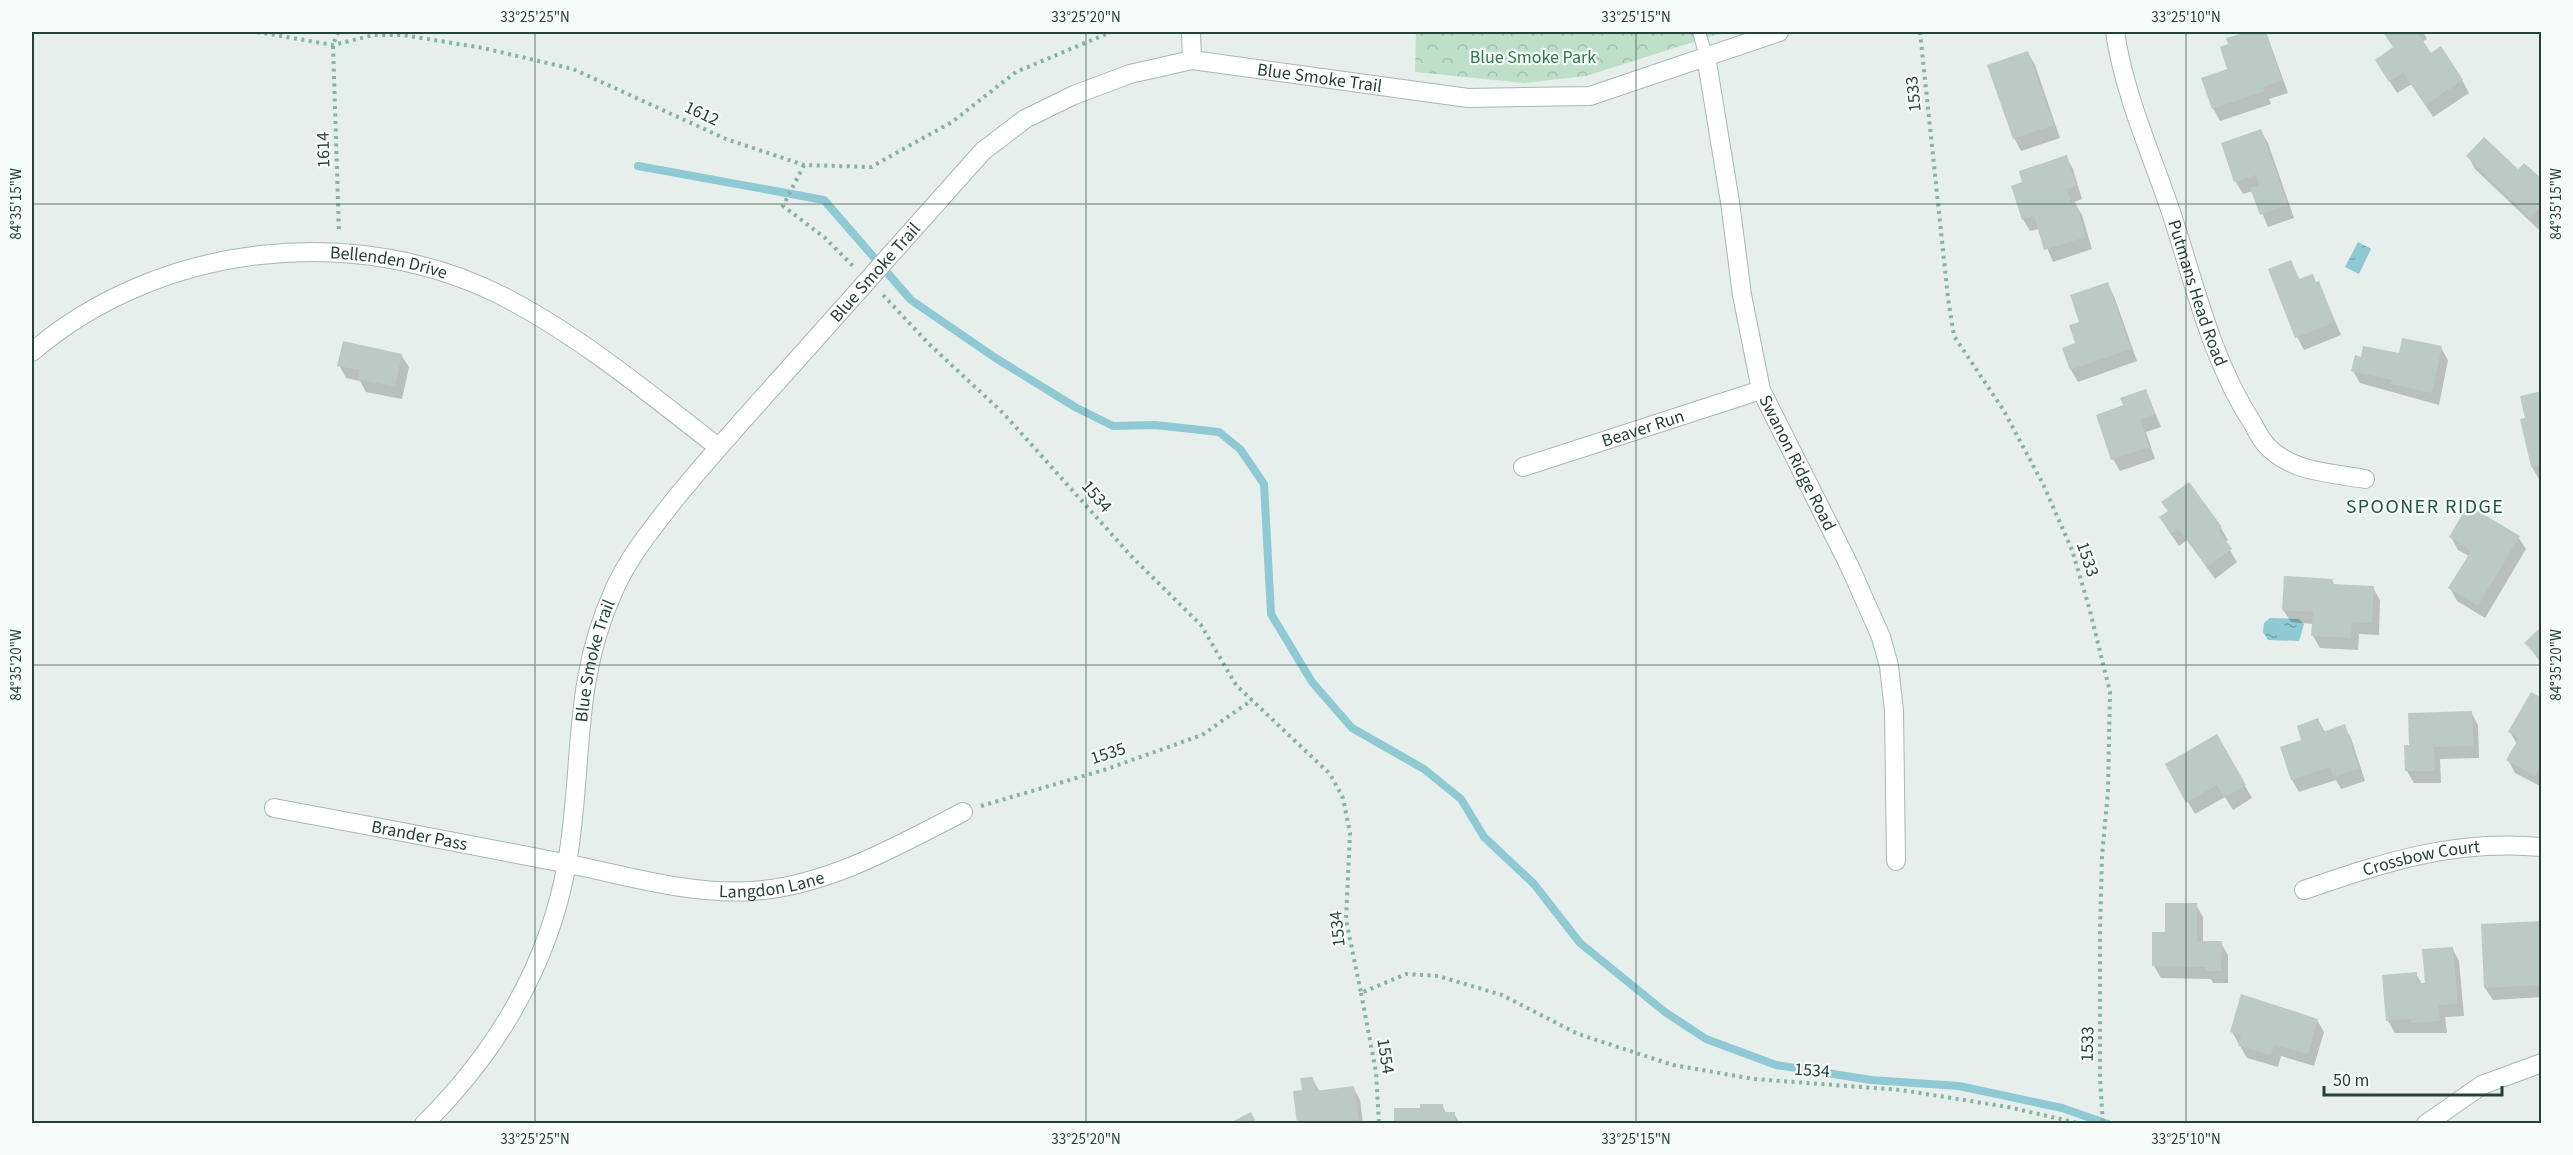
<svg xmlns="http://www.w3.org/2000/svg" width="2573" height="1155" viewBox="0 0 2573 1155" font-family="'Source Sans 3',sans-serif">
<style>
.forest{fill:url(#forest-crowns)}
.water{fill:url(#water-ripples)}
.shadow{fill:#0003}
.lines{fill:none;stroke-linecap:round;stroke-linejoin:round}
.stream{stroke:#8ec9d4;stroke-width:8}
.building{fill:#bbcac4}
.service-casing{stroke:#a8b8b2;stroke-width:14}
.minor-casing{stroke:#a8b8b2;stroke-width:20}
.path{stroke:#86b3a5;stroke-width:4;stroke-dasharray:3 4.5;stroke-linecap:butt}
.service{stroke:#fff;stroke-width:12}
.minor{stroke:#fff;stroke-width:18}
.ticks{fill:none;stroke:#24423a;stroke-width:1.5;stroke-opacity:0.45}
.labels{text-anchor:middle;stroke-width:4.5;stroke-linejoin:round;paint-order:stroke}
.park-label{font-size:18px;fill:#2d7a4b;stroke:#f7fbf9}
.street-label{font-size:18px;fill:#24423a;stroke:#f7fbf9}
.neighbourhood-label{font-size:20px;letter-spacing:1.5px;fill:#1f5548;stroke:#f7fbf9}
.neatline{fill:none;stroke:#24423a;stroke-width:2}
.ticks-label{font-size:15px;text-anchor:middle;fill:#24423a}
</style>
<defs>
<pattern id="forest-crowns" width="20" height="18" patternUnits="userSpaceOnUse" patternTransform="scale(1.5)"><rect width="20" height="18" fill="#bfe0c8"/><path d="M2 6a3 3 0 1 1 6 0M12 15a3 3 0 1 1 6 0" fill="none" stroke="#a4c1ad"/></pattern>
<pattern id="water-ripples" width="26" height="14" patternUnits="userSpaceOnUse" patternTransform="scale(1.5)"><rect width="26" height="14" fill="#8ec9d4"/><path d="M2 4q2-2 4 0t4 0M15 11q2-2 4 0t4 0" fill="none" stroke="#74a5ad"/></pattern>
</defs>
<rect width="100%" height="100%" fill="#e6efeb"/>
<path class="forest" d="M1416,32H1725L1586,76L1524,83L1415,72Z"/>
<g class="water">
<path d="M2358,242L2371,249L2359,274L2345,267Z"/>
<path d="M2270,618L2299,619L2304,624L2299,641L2268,640L2263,632L2264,623Z"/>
</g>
<g class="shadow">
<path d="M2252,32H2266L2288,93L2269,99L2271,104L2220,121L2213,108L2229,70L2228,39Z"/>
<path d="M2384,32H2423L2427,39L2422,42L2430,55L2462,80L2469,93L2433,117L2412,84L2397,93L2384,72L2394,48Z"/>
<path d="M2028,53L2035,65L2060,138L2021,151L2014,138Z"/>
<path d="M2261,131L2268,143L2294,218L2268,227L2253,191L2243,194L2236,182L2223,144Z"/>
<path d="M2468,156L2518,171L2542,182V225L2538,229L2475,169Z"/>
<path d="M2066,157L2073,169L2082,199L2074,202L2082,215L2092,249L2053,262L2039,229L2030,231L2023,219L2024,183Z"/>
<path d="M2290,261L2300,280L2319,283L2341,335L2304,350L2297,337Z"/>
<path d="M2107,283L2114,296L2137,361L2078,382L2071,370L2081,323Z"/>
<path d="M2441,348L2448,360L2439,405L2360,383L2353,371L2362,358Z"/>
<path d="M401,355L409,367L402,399L366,392L360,381L346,378L339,365Z"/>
<path d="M2146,391L2161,427L2146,432L2155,459L2120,471L2113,459L2124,406Z"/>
<path d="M2542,392V478L2539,479L2532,467Z"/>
<path d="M2169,512L2221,528L2228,540L2225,542L2237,562L2215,579L2187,540L2179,546L2168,530L2161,518Z"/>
<path d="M2451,537H2518L2526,549L2485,618L2457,601L2450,588L2469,556L2458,550Z"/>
<path d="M2332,580L2335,586L2373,588L2380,600L2379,635L2359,634L2358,650L2320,648L2313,636V624L2291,622L2283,610Z"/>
<path d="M2542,628V664L2526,643Z"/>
<path d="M2542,699V787L2515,773L2508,760L2517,744L2510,732Z"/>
<path d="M2471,712L2478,725L2479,758L2440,759L2441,783H2414L2407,771L2411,746Z"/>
<path d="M2318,720L2325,732L2344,726L2351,738L2365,781L2341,789L2336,780L2299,792L2292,780L2282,747L2303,740Z"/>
<path d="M2216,736L2252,798L2233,810L2225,797L2195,814L2167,765Z"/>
<path d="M2196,905L2203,917V943H2221L2228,955V983H2213L2211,979L2161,978L2154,966L2167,934Z"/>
<path d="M2542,922V997L2493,1000L2485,988Z"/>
<path d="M2452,948L2459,961L2464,1016L2445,1017L2447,1033H2395L2388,1021L2416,974L2422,984H2427Z"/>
<path d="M2317,1020L2324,1032L2314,1066L2281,1056L2278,1067L2247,1058L2232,1032Z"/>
<path d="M1312,1078L1320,1092L1353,1087L1360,1100L1363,1124H1299L1304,1091Z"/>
<path d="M1442,1105L1446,1113H1454L1460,1124H1396L1421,1109Z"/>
</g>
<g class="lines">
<path class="stream" d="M638,166L824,200L911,300L994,357L1075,407L1113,426L1155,425L1219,432L1240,449L1264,484L1271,614L1312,682L1352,728L1424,769L1461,799L1484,837L1534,884L1580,943L1665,1012L1706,1039L1776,1065L1871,1080L1959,1086L2062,1108L2108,1124"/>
</g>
<g class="building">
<path d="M2247,32H2266L2282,80L2263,87L2265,91L2212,109L2201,78L2227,69L2220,47L2228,44L2226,38Z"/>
<path d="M2383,32H2417L2431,53L2441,46L2463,80L2425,105L2403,73L2389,82L2375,60L2393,47Z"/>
<path d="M2028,51L2054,125L2013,139L1987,65Z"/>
<path d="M2261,129L2288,205L2260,215L2250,188L2259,185L2256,175L2234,182L2221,143Z"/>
<path d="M2484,137L2518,169L2524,163L2542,179V205L2530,218L2466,156Z"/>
<path d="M2067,155L2076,186L2067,189L2071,202L2075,201L2086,237L2044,250L2034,216L2022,220L2011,186L2022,182L2019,171Z"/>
<path d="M2291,260L2299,279L2313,274L2316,282L2319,281L2335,322L2295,338L2268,269Z"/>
<path d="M2108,282L2131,349L2070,370L2062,348L2075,343L2069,325L2079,322L2070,295Z"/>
<path d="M2402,338L2442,346L2432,393L2391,384L2392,380L2351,371L2355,355L2361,357L2363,346L2399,353Z"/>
<path d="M343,341L402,354L395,387L358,379L360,370L337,366Z"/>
<path d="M2146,389L2155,414L2140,419L2149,447L2111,460L2096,415L2123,405L2120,398Z"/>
<path d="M2542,391V465L2531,467L2520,419L2525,418L2520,396Z"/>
<path d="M2189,482L2222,527L2218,530L2232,549L2207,567L2178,529L2171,534L2159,517L2168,511L2161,502Z"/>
<path d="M2468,505L2520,536L2478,606L2448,588L2471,551L2449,537Z"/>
<path d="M2284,576L2333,579L2332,584L2374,586L2372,623L2352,622L2351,638L2311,636L2313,612L2282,610Z"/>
<path d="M2542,626V660L2524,643Z"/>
<path d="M2531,692L2542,698V764L2535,776L2506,760L2519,738L2508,732Z"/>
<path d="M2472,711L2473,746L2434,747L2435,771H2405L2404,745H2409L2408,713Z"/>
<path d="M2318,718L2323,732L2345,724L2359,769L2333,777L2330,767L2291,780L2280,747L2301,740L2297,726Z"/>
<path d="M2217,734L2246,785L2224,798L2217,785L2186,803L2165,764Z"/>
<path d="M2165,903H2197V941H2222L2221,971H2205V967L2152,966V932H2165Z"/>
<path d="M2542,921V985L2484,988L2481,924Z"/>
<path d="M2453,947L2458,1004L2439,1005L2440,1021L2411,1023V1019L2386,1021L2382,975L2417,972V983H2425L2422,949Z"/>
<path d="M2241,994L2318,1019L2308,1054L2274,1045L2271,1055L2238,1046L2241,1035L2230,1032Z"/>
<path d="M1313,1077L1315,1091L1354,1086L1359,1120L1297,1124L1293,1091L1302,1090L1300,1078Z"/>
<path d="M1420,1104H1443V1112H1455V1124H1394V1108H1420Z"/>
<path d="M1251,1112L1257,1124H1228Z"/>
</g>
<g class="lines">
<defs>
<path id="service" d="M1699,32L1706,56"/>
<g id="minor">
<path d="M1191,32L1192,60"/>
<path id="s1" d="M2115,32C2124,93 2150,151 2170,209C2194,281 2211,360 2253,424C2257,432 2262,441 2268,447C2292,472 2332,473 2365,479"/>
<path id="s2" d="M1706,56L1730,202L1742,295L1761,390L1849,565L1881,637L1889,666L1894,711L1896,861"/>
<path id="s3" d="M32,352C160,242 360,220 510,300C585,340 651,395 718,447"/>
<path id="s4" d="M1523,467L1761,390"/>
<path id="s5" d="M274,808C371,826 467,844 564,863C625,875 688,895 752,891C828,886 897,846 963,812"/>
<path id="s6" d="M2304,890C2386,862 2453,839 2542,847"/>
<path id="s7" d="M424,1124C496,1053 549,965 567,863C584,767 571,684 614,590C629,556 652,529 675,499C711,455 748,414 786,372C852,299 917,224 983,151L1025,119L1074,95L1130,74L1192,60L1468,98L1590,96L1779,32"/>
<path d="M2426,1124L2482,1085L2542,1063"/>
</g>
</defs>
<use href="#service" class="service-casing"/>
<use href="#minor" class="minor-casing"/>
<g class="path">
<path d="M257,32L333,45L374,35H403L483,48L573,69L726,139L804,165L871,167L952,122L1016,72L1111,32"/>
<path d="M338,32L333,45L339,233"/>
<path d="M1920,32L1948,298L1954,336L2004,411L2043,484L2072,550L2089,607L2110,692L2108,791L2102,856L2100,929V1079L2103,1124"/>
<path d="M804,165L783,206L825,238L854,267"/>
<path d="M883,295L928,343L1004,414L1133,558L1201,625L1236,685L1330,774L1343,798L1350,833L1346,920L1361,993L1406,974L1438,976L1502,995L1578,1034L1673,1065L1754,1079L1901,1090L2008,1107L2082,1124"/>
<path d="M981,806L1107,769L1202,735L1252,700"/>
<path d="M1361,993L1376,1072L1379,1124"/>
</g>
<use href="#service" class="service"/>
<use href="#minor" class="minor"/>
</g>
<path class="ticks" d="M535,32V1124M1086,32V1124M1636,32V1124M2186,32V1124M32,204H2542M32,665H2542"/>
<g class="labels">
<g class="park-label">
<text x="1533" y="63">Blue Smoke Park</text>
</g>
<g class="street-label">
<text dy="6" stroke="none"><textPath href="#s7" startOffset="1515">Blue Smoke Trail</textPath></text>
<text transform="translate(1913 94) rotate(-96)" y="6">1533</text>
<text transform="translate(702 113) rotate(25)" y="6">1612</text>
<text transform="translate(323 150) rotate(-92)" y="6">1614</text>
<text dy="6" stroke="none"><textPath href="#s3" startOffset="381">Bellenden Drive</textPath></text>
<text dy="6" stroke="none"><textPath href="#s7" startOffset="993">Blue Smoke Trail</textPath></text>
<text dy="6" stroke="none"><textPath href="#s1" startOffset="274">Putmans Head Road</textPath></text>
<text dy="6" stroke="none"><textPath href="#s4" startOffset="126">Beaver Run</textPath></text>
<text dy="6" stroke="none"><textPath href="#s2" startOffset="420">Swanon Ridge Road</textPath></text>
<text transform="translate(1097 496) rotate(49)" y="6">1534</text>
<text transform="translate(2088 559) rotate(71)" y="6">1533</text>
<text dy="6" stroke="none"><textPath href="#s7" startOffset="507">Blue Smoke Trail</textPath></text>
<text transform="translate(1108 753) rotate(-18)" y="6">1535</text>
<text dy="6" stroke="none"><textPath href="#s5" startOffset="148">Brander Pass</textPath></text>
<text dy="6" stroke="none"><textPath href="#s6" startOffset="122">Crossbow Court</textPath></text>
<text dy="6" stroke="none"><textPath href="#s5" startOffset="506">Langdon Lane</textPath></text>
<text transform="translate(1337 929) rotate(-96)" y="6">1534</text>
<text transform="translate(2087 1044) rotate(-89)" y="6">1533</text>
<text transform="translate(1386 1056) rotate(81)" y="6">1554</text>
<text transform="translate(1812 1070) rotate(4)" y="6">1534</text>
</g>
<g class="neighbourhood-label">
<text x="2425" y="513">SPOONER RIDGE</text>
</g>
</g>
<rect width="2573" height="1155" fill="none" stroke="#f7fbf9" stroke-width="66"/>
<path d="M2324 1086v9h178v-9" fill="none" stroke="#24423a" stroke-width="3"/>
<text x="2333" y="1086" font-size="18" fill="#24423a" stroke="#f7fbf9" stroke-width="4.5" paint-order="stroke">50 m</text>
<rect x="33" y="33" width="2507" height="1089" class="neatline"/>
<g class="ticks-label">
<text x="535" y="22">33°25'25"N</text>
<text x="1086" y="22">33°25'20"N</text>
<text x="1636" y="22">33°25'15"N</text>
<text x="2186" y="22">33°25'10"N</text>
<text transform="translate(2556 204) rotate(-90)" y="5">84°35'15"W</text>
<text transform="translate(16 204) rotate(-90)" y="5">84°35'15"W</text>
<text transform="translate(2556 665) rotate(-90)" y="5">84°35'20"W</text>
<text transform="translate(16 665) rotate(-90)" y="5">84°35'20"W</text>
<text x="535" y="1144">33°25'25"N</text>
<text x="1086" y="1144">33°25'20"N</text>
<text x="1636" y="1144">33°25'15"N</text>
<text x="2186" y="1144">33°25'10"N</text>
</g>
</svg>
